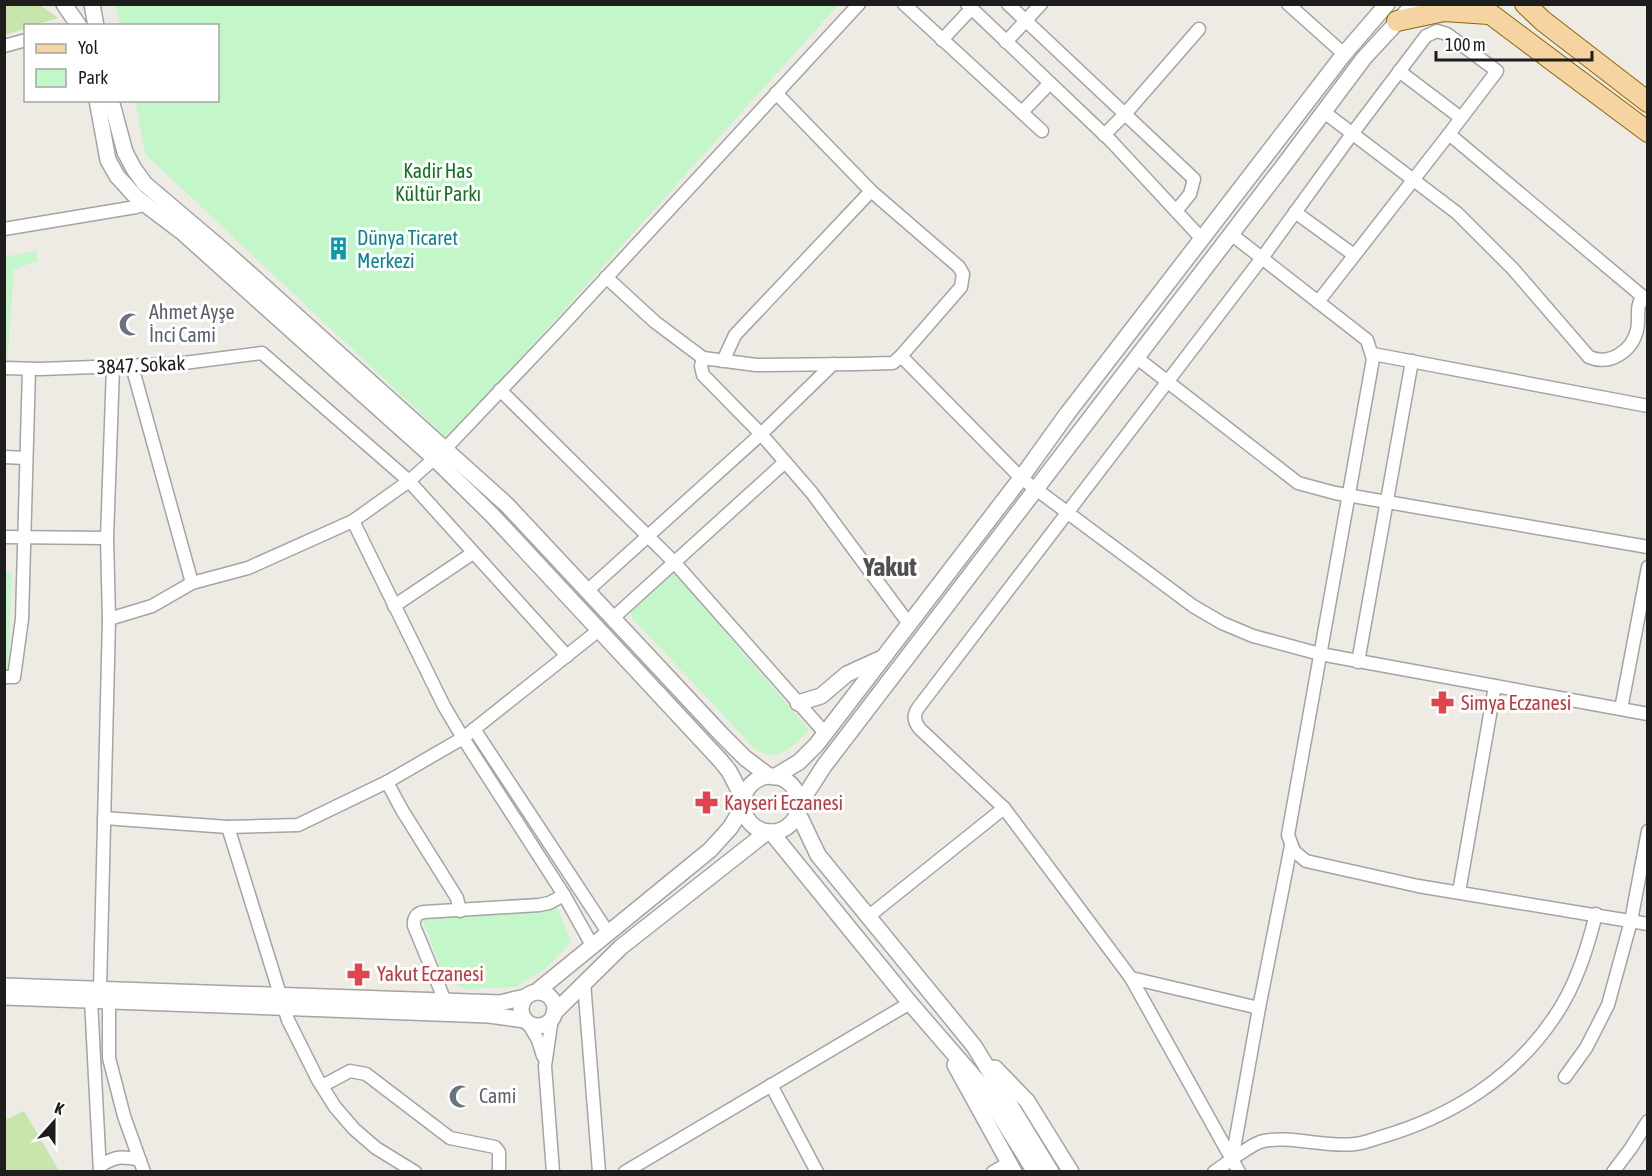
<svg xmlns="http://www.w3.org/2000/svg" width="1652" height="1176" viewBox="0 0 1652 1176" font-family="'Asap Condensed',sans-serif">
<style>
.grass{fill:#c7e5ad}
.park{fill:#c3f6c9}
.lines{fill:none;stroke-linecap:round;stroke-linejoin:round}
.minor-casing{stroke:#a4a4a4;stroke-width:15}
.tertiary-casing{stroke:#a4a4a4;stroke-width:18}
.primary-casing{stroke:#8d6609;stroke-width:22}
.minor{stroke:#fff;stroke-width:12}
.tertiary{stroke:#fff;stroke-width:15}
.primary{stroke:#f6d4a1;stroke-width:20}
.labels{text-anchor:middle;stroke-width:6;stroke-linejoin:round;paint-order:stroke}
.park-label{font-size:20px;fill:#12741e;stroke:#fff}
.culture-label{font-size:20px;fill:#0d838f;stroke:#fff;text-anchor:start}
.worship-label{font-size:20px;fill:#5b616d;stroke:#fff;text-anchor:start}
.street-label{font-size:20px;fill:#1d1d1d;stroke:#fff}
.health-label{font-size:20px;fill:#be3a42;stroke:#fff;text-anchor:start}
.district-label{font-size:26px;font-weight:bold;fill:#505050;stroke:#fff}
</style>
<rect width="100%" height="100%" fill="#eeebe4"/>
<g class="grass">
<path d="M5,4L40,5L58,18L35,25L26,26L25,29L5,35Z"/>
<path d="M24,1111L58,1169V1171H5V1120Z"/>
</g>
<g class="park">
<path d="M116,5H838L448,439L145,154L135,101L218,100V26L120,25Z"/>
<path d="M36,251L38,260L14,270L7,364L4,363V257Z"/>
<path d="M672,570L809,730C793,746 780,763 756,750L632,618L630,610Z"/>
<path d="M5,571H12L8,674H5Z"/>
<path d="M556,904L571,942L546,968L516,987L465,989L444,978L422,918Z"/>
</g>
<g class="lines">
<defs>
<g id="minor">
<path d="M904,4L1042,131"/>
<path d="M967,4L1111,141L1202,239"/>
<path d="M1008,4L1194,179L1190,194L1176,211"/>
<path d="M1288,4L1344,54"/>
<path d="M942,40L971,9"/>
<path d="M1006,42L1041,4"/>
<path d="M4,46L26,40"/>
<path d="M1399,71L1461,118"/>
<path d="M776,93L871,191L959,267L963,274L961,287L901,356"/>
<path d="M1022,112L1050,83"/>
<path d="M1324,112L1457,213L1513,269L1589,357C1610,366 1632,351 1637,330C1640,318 1635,308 1642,297"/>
<path d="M1104,135L1125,114L1199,29"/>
<path d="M1295,212L1354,255"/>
<path d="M4,229L136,207L145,204"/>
<path d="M1231,234L1367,340L1373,359L1288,835L1294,851L1306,861L1418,886L1648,924"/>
<path d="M606,277L655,322L703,358L756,365L856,364L893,363L901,356L1021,478L1193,606L1222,623L1253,636L1320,654L1648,714"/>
<path d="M1318,302L1449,134L1648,301"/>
<path d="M1373,354L1648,406"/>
<path d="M703,358L701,366L703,375L761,434L812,493L909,624"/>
<path d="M1137,358L1298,483L1335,493L1648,547"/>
<path d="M723,361L735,335L871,191"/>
<path d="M132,366L192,583"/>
<path d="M4,368L40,369L176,364L262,353L409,481L567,656"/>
<path d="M500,390L674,562L825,733"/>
<path d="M4,457L26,458"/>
<path d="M4,537L107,538"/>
<path d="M587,591L761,434L833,364"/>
<path d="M394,606L473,553"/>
<path d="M613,618L785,462"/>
<path d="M109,619L152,606L192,583L248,568L353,521"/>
<path d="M1358,662L1412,361"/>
<path d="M4,677H14L22,619L29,369"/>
<path d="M1621,709L1648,567"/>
<path d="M474,729L609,934"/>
<path d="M104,818L228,827L298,825L387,782"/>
<path d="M228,827L288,1020L318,1080L335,1107L354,1129L376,1148L415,1172"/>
<path d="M1459,892L1495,686"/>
<path d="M460,911L457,898L402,810L387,782L463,738L599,630"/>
<path d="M869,916L1004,808"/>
<path d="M593,947L564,895L463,738L444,706L353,521L409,481L444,450L557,331L859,4"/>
<path d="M1131,978L1239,1172"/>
<path d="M584,982L599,1172"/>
<path d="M104,994L109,1001V1058L124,1116L144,1172"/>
<path d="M445,1001L414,926C413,919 416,913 424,912L539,905L549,903L564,895"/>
<path d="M1259,1008L1131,978L1004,808L920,729C914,722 913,715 918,708L1262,258L1352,134L1426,36L1437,31L1447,34L1497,71L1449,134"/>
<path d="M552,1018L545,1066L553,1172"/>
<path d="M528,1023L538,1040L543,1056"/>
<path d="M1565,1077L1586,1048L1608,1005L1631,921L1648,831"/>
<path d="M771,1085L817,1172"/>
<path d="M322,1086L350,1071L366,1074L450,1138L495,1147L499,1152V1172"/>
<path d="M1232,1160L1259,1008L1291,846"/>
<path d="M100,1166C115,1156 122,1156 140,1160"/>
<path d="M100,1172L91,1000L100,989L109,619L107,538L113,367"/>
<path d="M625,1172L910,1003"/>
<path d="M993,1172L1009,1163"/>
<path d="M1214,1172C1226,1164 1247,1147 1260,1142C1286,1134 1326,1148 1355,1144C1364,1143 1372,1140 1381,1137C1450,1117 1512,1079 1553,1019C1575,988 1587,950 1596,914"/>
<path d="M1613,1172L1631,1148L1648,1121"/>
</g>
<g id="tertiary">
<path d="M64,4L79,26"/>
<path d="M92,4L96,26"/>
<path d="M97,100L108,160L117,176L137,198L182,232L434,458L493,516L720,760L729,771L743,798"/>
<path d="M111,100L125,152L134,169L145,184L231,257L507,505L721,734L745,758L769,776"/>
<path d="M798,703L821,696L847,674L880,659"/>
<circle cx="771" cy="804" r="28"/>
<path d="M774,777L799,762L817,744L1021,478L1067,414L1344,54L1387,4"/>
<path d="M799,805L824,766L1284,165L1364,58L1414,4"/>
<path d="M797,811L818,855L974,1046L1051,1172"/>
<path d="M771,832L910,1003L981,1085L1035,1172"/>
<path d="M4,986L500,1003L525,997"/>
<path d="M536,992L710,850L730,828L743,807"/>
<circle cx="538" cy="1009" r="17"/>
<path d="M4,997L489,1015L525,1020"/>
<path d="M554,1013L621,947L767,832"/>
<path d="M955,1065L1014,1172"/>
<path d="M995,1068L1027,1101L1071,1172"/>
</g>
<g id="primary">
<path d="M1477,4L1648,132"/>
<path d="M1525,4L1543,21L1648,102"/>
<path d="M1397,21L1444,11L1489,14"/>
</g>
</defs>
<use href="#minor" class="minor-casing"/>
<use href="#tertiary" class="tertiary-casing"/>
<use href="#primary" class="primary-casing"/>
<use href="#minor" class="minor"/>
<use href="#tertiary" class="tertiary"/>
<use href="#primary" class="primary"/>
</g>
<defs>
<symbol id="building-bare" viewBox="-9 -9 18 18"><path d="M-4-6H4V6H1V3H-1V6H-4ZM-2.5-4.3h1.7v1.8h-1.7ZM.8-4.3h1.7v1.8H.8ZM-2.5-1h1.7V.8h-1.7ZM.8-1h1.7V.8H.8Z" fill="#0f9aa8" stroke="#fff" stroke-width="2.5" paint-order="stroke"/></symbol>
<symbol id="mosque-bare" viewBox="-9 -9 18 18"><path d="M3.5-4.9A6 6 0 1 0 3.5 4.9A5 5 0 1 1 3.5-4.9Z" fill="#6b7280" stroke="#fff" stroke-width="2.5" paint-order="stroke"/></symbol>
<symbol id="pharmacy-bare" viewBox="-9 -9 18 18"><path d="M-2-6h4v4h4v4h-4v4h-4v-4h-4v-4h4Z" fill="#e0444e" stroke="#fff" stroke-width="2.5" paint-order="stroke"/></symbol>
</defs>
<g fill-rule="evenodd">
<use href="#building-bare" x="322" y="232" width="33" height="33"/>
<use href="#mosque-bare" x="114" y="308" width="33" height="33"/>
<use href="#pharmacy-bare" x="1426" y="686" width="33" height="33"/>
<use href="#pharmacy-bare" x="690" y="786" width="33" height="33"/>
<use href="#pharmacy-bare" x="342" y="958" width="33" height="33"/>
<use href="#mosque-bare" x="444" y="1080" width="33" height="33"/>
</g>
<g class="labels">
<g class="park-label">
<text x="438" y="178">Kadir Has<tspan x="438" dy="23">Kültür Parkı</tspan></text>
</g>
<g class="culture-label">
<text x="357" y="245">Dünya Ticaret<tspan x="357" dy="23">Merkezi</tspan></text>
</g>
<g class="worship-label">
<text x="149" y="319">Ahmet Ayşe<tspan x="149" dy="23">İnci Cami</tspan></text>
<text x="479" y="1103">Cami</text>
</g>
<g class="street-label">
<text transform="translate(141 365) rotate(-3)" y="7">3847. Sokak</text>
</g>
<g class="health-label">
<text x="1461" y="710">Simya Eczanesi</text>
<text x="724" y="810">Kayseri Eczanesi</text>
<text x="377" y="981">Yakut Eczanesi</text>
</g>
<g class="district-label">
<text x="890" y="576">Yakut</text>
</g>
</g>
<rect width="1652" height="1176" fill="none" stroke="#1d1d1d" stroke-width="12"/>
<rect x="24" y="24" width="195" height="78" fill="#ffffff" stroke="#a5a5a5" stroke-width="1.5"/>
<rect x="36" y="44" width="30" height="9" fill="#f6d4a1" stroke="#a5a5a5" stroke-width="1.5"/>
<text x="78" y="54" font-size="18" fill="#1d1d1d">Yol</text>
<rect x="36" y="69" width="30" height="18" fill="#c3f6c9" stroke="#a5a5a5" stroke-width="1.5"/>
<text x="78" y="84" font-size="18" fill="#1d1d1d">Park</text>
<g transform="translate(54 1122) rotate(21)" stroke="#ffffff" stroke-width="4.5" paint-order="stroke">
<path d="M0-4.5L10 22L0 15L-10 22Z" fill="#1d1d1d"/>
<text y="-9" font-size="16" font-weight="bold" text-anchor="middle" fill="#1d1d1d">K</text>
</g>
<path d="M1436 51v9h156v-9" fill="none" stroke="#1d1d1d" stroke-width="3"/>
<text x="1445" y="51" font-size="18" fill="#1d1d1d" stroke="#ffffff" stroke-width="4.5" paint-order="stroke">100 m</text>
</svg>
